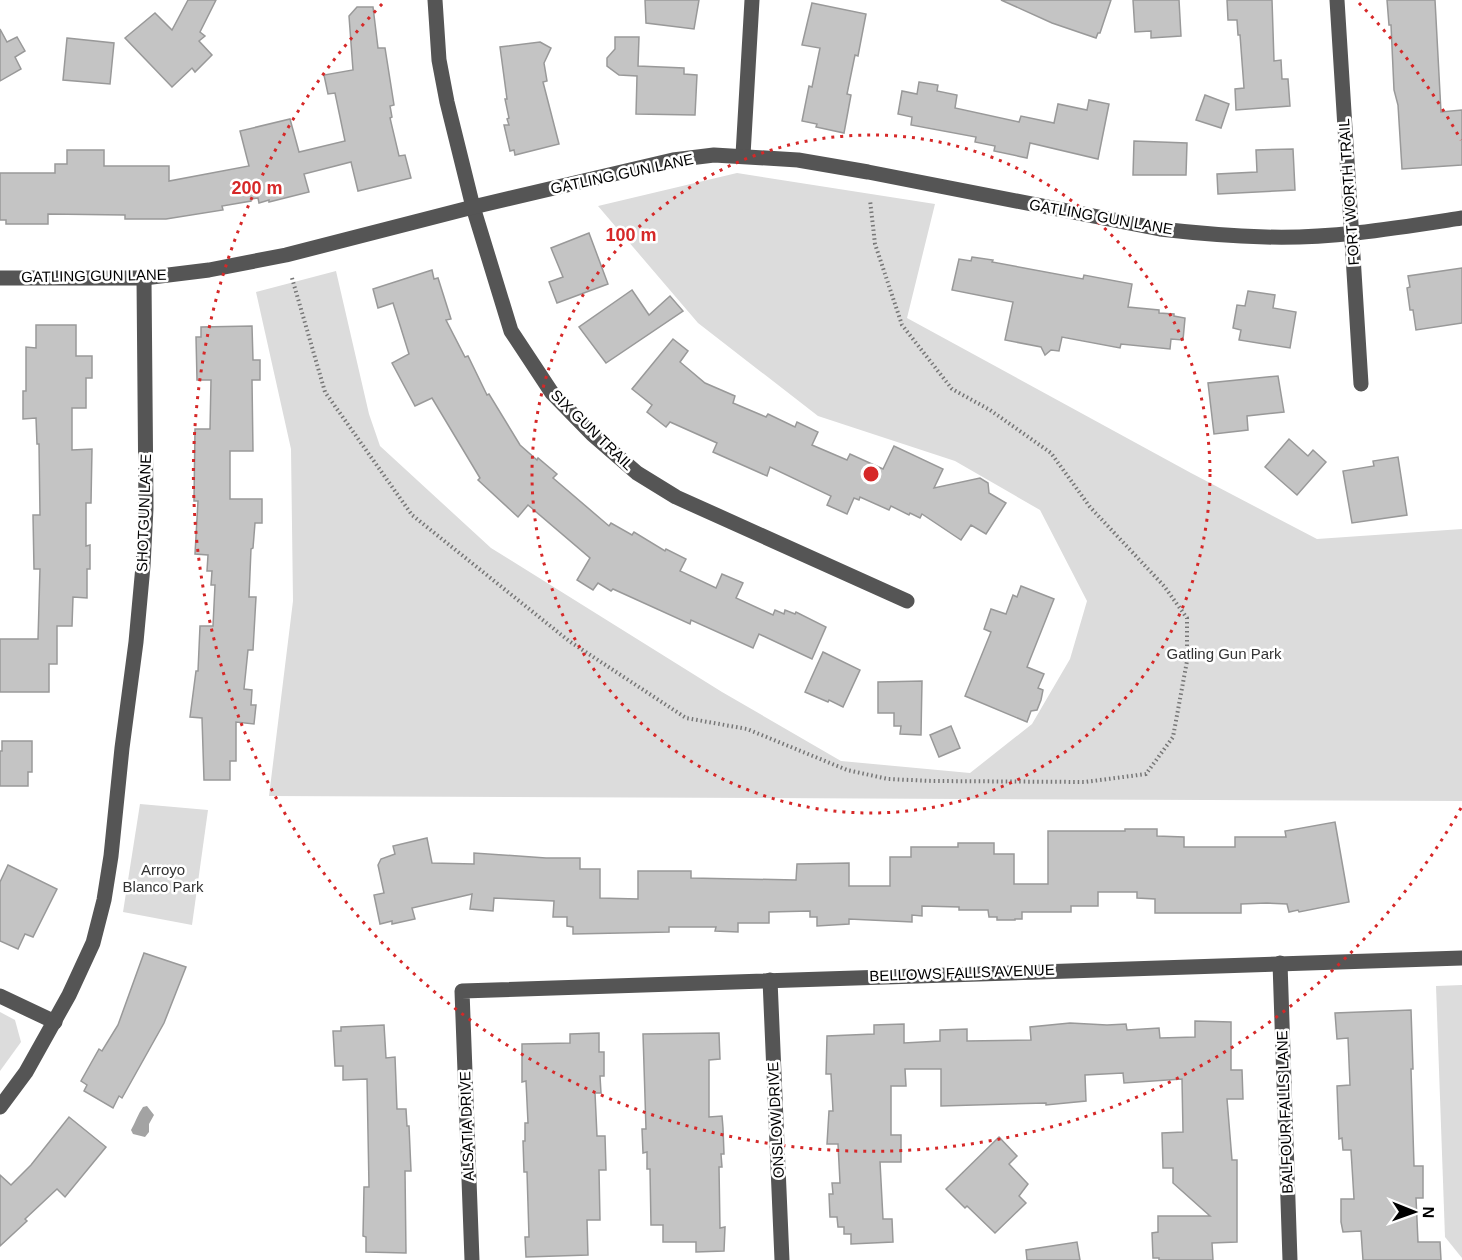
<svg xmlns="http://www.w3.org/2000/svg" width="1462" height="1260" viewBox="0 0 1462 1260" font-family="Arial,sans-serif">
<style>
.green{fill:#dcdcdc}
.water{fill:#a3a3a3}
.building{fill:#c4c4c4;stroke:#999;stroke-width:1.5}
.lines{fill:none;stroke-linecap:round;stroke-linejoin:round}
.path{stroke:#777;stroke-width:4;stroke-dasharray:1.5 3;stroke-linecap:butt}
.minor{stroke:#555;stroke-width:15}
.ring{fill:none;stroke:#d62828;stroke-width:3;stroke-dasharray:3 6}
.labels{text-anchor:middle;stroke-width:5;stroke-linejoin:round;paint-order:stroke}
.street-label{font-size:15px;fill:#000;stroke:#fff}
.park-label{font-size:15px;fill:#333;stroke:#fff}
.centre{fill:#d62828;stroke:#fff;stroke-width:3}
.ring-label{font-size:18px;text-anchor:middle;font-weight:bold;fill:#d62828;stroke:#fff;stroke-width:5;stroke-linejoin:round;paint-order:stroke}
</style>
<rect width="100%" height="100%" fill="#fff"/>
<g class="green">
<path d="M737,173L935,204L907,318L1191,473L1317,539L1462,529V801L269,796L293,601L291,449L256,292L336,271L369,414L380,446L491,548L722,692L841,761L970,773L1032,724L1070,659L1087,601L1040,510L955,461L818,416L698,323L598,206Z"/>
<path d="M140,804L208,810L192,925L123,912Z"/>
<path d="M1462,985V1258L1445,1237L1436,986Z"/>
<path d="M0,1012L15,1020L21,1042L0,1071Z"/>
</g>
<path class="water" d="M147,1106L154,1115L149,1124V1132L145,1137L133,1134L131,1130C135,1123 138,1114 143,1107Z"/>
<g class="building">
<path d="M188,0H216L200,32L205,36L199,41L212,55L195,72L192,68L172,87L125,38L155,13L172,30Z"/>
<path d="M645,0H699L694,29L646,23Z"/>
<path d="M1001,0H1111L1100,33H1098L1096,38L1052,23Z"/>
<path d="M1133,0H1179L1181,36L1151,38V31L1135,32Z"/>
<path d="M1227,0H1272L1274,61L1281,60L1282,79H1288L1290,106L1236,110L1235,89L1244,88L1240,35H1238L1237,20H1228Z"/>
<path d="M1387,0H1435L1441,112L1462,110V165L1402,169L1398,105L1394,90L1391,25H1389Z"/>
<path d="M812,3L866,14L858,56L855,55L847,94L851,95L844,133L816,127L817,124L802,121L809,86L812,87L820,48L802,45Z"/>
<path d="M357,7H373L378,48H385L394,105L390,106L392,117L390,118L399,156L405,155L411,178L358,191L351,162L304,174L309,192L269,202V200L259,203L258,198L251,199V201L222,206L223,210L166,219H125V215L48,214V224H6V220H0V173H55V164H67V150H104V166H169V181L249,166L240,131L290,119L299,152L345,141L335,93L328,94L324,75L353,70L349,16Z"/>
<path d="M0,29L7,42L17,37L25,51L15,57L21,69L0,81Z"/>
<path d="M615,37H639L638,66L684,68V74L697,75L695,115L636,114L637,76L619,75L607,66V58L615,49Z"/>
<path d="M67,38L114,43L110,84L63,80Z"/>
<path d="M540,42L551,48L544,63L547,81L543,82L559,144L515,155L514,150L510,151L504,125H509L507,119L509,118L505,99H507L500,47Z"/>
<path d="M919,82L938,85L937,91L957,95L955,108L1019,122L1021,116L1054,123L1058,104L1087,110L1089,100L1109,104L1098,159L1030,143L1027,158L994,151L995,146L975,142L976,137L911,125L912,117L898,114L902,91L917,94Z"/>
<path d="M1205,95L1229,104L1221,128L1196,120Z"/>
<path d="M1134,141L1187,143L1186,175H1133Z"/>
<path d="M1293,149L1295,190L1218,194L1217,174L1257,172L1256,150Z"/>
<path d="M589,233L608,284L557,303L549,282L563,277L551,248Z"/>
<path d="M972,257L993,260L992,262L1083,279L1084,275L1132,284L1128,307L1159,310V313L1174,314V316L1185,318L1183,340L1171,339L1170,349L1121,344L1120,348L1062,337L1059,351L1051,350L1045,355L1041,347L1005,340L1013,302L952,290L959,259L971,261Z"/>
<path d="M1462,268V323L1416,330L1413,310H1410L1407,288L1410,287L1408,276Z"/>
<path d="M432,270L434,279L438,278L451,319L446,320L465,357L468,356L487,395L489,394L520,445L537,460L538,458L557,474L553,478L609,526L611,523L632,535L634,532L665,551L666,549L686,559L680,571L716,588L722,574L743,583L736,598L773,615L775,610L784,614L785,610L795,614L796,612L826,627L812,659L759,634L753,648L691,620L690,624L613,589L611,591L598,583L593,590L577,580L590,558L528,505L518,517L478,480L480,478L432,398L415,406L392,363L409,354L393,303L378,308L373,289Z"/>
<path d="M632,290L649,315L670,296L683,311L606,363L579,327Z"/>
<path d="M1248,291L1275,295L1273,308L1296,312L1290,348L1239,340L1241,330L1233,328L1237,305L1245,306Z"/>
<path d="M36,325H76V356H92V378H86V408H72V450L92,449L91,503H86V546L90,545V569H87V598L73,597L72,626H57V664H49V692H0V639H38L40,569H34L33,515H40L39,444H37L36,418L23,419V391H26V347L36,348Z"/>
<path d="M252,326L253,360H260V380H252L253,451H230V499H262V523H255L253,548L251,549L249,597H256L253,650H248L244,689L252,690L251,705H256L254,724L236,722V761H230V780H204L202,718L190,717L196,671H198L200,626H213L215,585H211L212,571H207L208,555L195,554L198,501H194L195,429H210L211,380H197L196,337H201V327Z"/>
<path d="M673,339L688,351L680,362L705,383L735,396L733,403L766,417L768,414L795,427L797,422L818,432L812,445L847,460L850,454L883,469L894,446L943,469L934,488L980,478L988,483L989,493L1006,503L986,534L971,525L961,540L922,514L920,518L910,513L909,515L891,506L889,510L860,497L859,500L854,498L847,514L827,505L831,496L770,467L767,476L713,452L717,443L670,422L666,427L647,412L652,405L632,389Z"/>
<path d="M1278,376L1284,412L1247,416L1248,430L1214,434L1208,383Z"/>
<path d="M1289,439L1308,456L1313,450L1326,462L1297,495L1265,467Z"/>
<path d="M1398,457L1407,515L1352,523L1343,471L1374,466L1373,461Z"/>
<path d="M1021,586L1054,599L1027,667L1044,674L1038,688L1043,690L1041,700L1037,710L1031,711L1027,722L965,696L991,632L984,629L991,609L1006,614L1013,595L1017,597Z"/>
<path d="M823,652L860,670L843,707L829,700L828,702L805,692Z"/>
<path d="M922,681L921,735L900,734L901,726H894V713H878V682Z"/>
<path d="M951,726L960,748L939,757L930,735Z"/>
<path d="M2,741H32V772H28V786H0V751H2Z"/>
<path d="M1335,822L1349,902L1299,912L1298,910L1289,912L1287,904L1267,903L1241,904V913H1155V899L1137,898V892H1098V906H1071V912H1022V919H1015V920H997V917H989L988,910H959V907L922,906V916L912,915V922L849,919V924L817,926V917H810V911L769,912V923H738V932L715,931L716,927H669V932L573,934V927L567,926V917H553L554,901L494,898L493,911L470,909L472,894L412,908L415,919L392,924V921L380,924L374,895L384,893L378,865L381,859L395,854L393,846L427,838L432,863L474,864V853L546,858H580V869H600V898L638,899V871H691V878L796,880L797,864L849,863V886H890V857H911V847H958V843H994V854H1014V884H1048V831H1125V829H1157V836L1184,837V847H1235V837H1286L1285,831Z"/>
<path d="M8,865L57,889L33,937L25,934L18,949L0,941V882Z"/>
<path d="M144,953L186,967L164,1023L122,1098L119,1096L113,1108L84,1091L87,1085L81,1081L99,1049L102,1051L118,1025Z"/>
<path d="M1411,1010L1413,1069H1411L1414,1166H1423V1198H1416L1418,1242H1440L1441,1260H1363L1361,1231L1343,1232L1341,1222V1199H1354L1351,1150H1343L1342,1138L1339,1139L1337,1086L1350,1085L1348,1038L1337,1039L1335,1013Z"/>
<path d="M1195,1021L1231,1022V1070H1242L1243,1099H1227L1232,1160H1237V1242L1212,1243L1213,1260H1159V1258H1153L1152,1233L1158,1232V1216H1210L1173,1183V1168H1163L1162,1133L1183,1132L1182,1079L1124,1083L1123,1073L1085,1075L1086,1101L1046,1105V1103L941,1106V1069H905L906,1086H891V1135H901V1162H880L883,1219H892L893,1242L851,1244V1234H844V1227H838L837,1217H830L829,1194H833L832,1183H840L838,1144H827L829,1111H833L831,1074H826L827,1036L874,1034V1025L904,1024V1043L940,1041V1030L967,1029V1041L1031,1040L1030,1027L1070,1023L1107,1025L1126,1024L1127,1030L1159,1028L1160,1038L1195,1037Z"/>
<path d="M384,1025L386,1058L395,1057L397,1109H406L407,1126H409L411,1171H405L406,1253L366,1252V1237L363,1236L364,1187H369L367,1079L343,1080V1066H335L333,1031H341V1027Z"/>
<path d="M599,1033V1052H604V1076H600L601,1093H595L597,1136H605L606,1170H599L600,1220H587L588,1255L526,1257L525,1237H529L527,1172H524L523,1141H525V1123H528L526,1081L522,1082V1044L570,1043V1034Z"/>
<path d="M719,1033L720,1059L709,1060V1117L722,1116L723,1128L724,1154H721L722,1167H719L720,1228L725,1227L724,1251L696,1252V1242H663V1225H651L650,1169H647V1152L643,1153L642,1129H646L643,1034Z"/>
<path d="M69,1117L106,1147L65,1197L57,1189L25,1219L27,1221L0,1246V1175L11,1185L31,1165Z"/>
<path d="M999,1137L1017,1156L1009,1164L1028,1184L1019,1196L1026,1203L995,1233L967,1206L965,1208L946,1189Z"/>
<path d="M1077,1242L1080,1260H1027L1026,1250Z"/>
</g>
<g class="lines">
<path class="path" d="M292,278L325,392L412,515L569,641L686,718L747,729L847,770L888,779L933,781L1085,782L1146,774L1173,737L1187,661V618L1164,586L1090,507L1051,453L990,410L952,389L902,325L875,244L870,200"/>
<g class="minor">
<path d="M435,0L439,60L447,102L473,207L511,331L552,393L592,434L637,473L676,497L907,601"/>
<path d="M1337,0L1361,384"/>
<path d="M743,155L752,0"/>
<path d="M0,278H144L209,270L286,255L473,207L673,160L714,155L798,160L868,172L1160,229C1195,233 1230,236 1266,237C1332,239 1397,228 1462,218"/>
<path d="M1280,963L1290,1260"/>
<path d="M770,980L782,1260"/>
<path d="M0,996L55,1022"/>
<path d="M0,1107L26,1072L69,995L93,943L104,900L111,856L122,748L136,642L143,566L146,508L144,278"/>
<path d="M472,1260L462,991L1462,958"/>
</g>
</g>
<g class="ring">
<circle cx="871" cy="474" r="339"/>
<path d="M1461 808A678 678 0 1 1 383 3M1359 3A678 678 0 0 1 1461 140"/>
</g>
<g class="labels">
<g class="street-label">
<text transform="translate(622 174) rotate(-12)" y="5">GATLING GUN LANE</text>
<text transform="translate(1349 192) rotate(-94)" y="5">FORT WORTH TRAIL</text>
<text transform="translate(1101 217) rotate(10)" y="5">GATLING GUN LANE</text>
<text transform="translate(94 276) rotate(-1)" y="5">GATLING GUN LANE</text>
<text transform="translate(592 430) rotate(44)" y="5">SIX GUN TRAIL</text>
<text transform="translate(144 513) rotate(-88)" y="5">SHOTGUN LANE</text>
<text transform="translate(962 973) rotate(-2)" y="5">BELLOWS FALLS AVENUE</text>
<text transform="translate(1285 1112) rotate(-92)" y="5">BALFOUR FALLS LANE</text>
<text transform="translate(776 1120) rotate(-93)" y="5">ONSLOW DRIVE</text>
<text transform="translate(467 1126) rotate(-92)" y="5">ALSATIA DRIVE</text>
</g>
<g class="park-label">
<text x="1224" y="659">Gatling Gun Park</text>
<text x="163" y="875">Arroyo<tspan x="163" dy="17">Blanco Park</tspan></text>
</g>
</g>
<circle cx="871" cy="474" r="9" class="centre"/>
<g class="ring-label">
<text x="257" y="194">200 m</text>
<text x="631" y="241">100 m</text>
</g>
<g transform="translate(1414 1212) rotate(91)" stroke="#ffffff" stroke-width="4.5" paint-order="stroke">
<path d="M0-4.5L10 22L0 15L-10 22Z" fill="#000000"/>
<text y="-9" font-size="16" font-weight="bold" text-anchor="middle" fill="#000000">N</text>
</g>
</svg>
